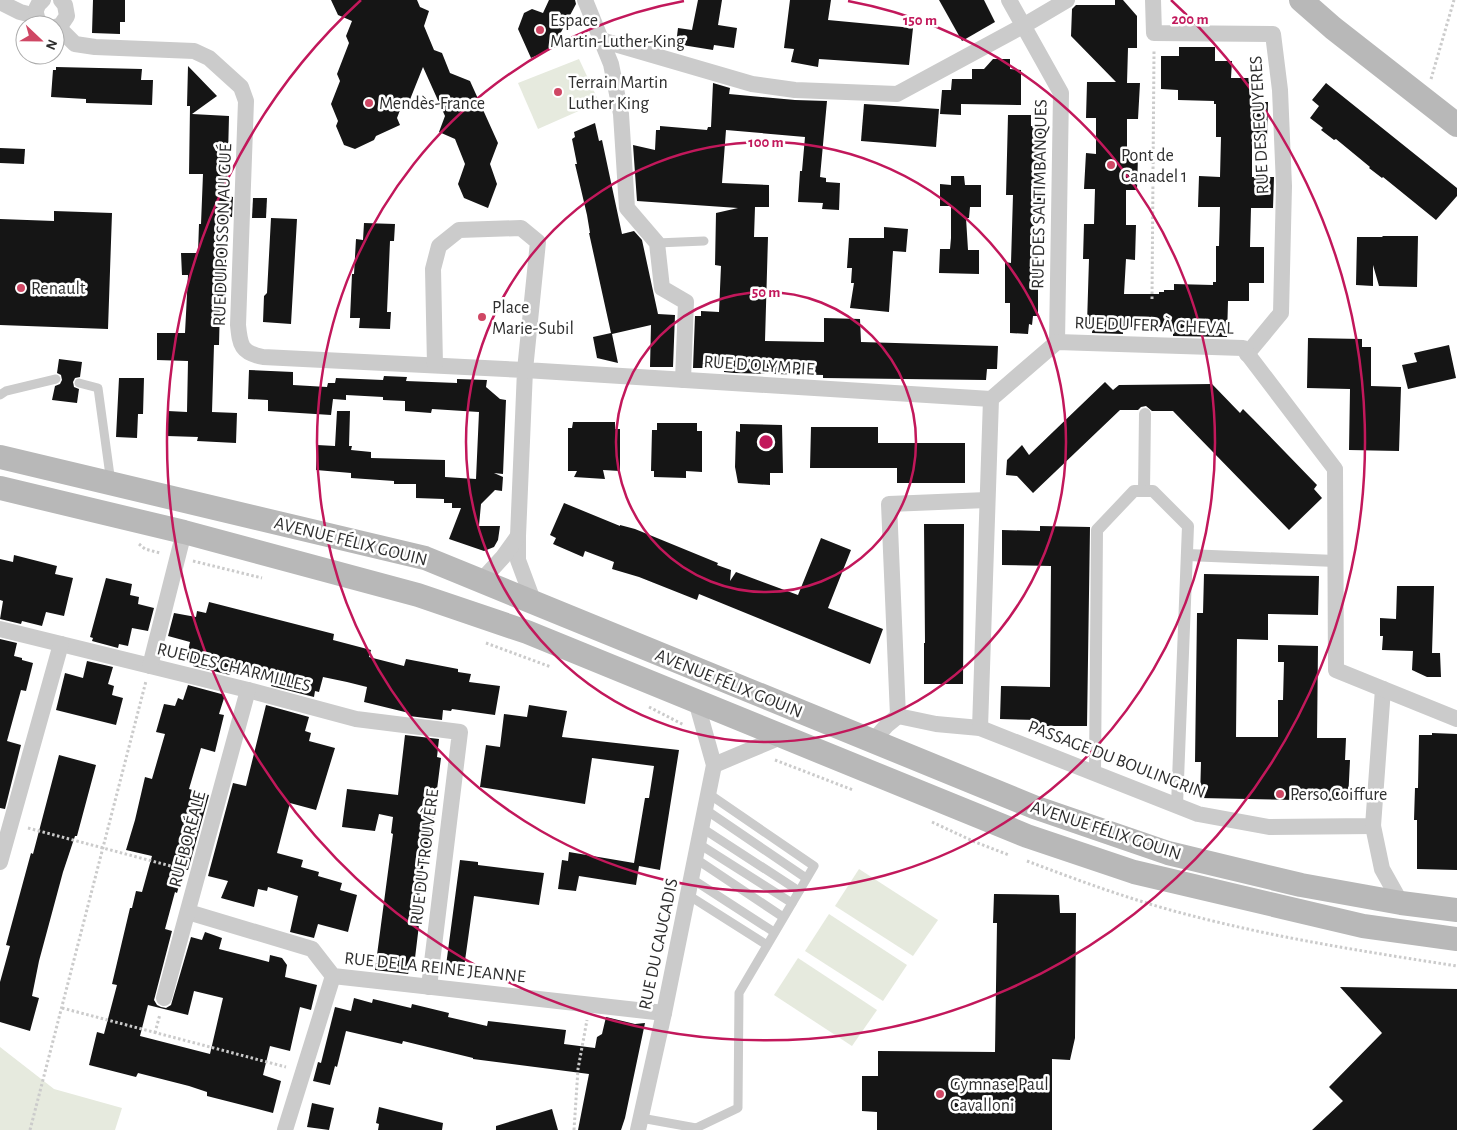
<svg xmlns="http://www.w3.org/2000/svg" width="1457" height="1130" viewBox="0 0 1457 1130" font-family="'Alegreya Sans',sans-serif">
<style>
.green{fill:#e6eade}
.building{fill:#151515;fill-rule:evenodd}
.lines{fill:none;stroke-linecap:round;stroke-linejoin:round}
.path{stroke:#cbcbcb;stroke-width:3;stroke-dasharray:2.5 2.5;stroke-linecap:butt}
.service{stroke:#cbcbcb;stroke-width:9}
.pedestrian{stroke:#cbcbcb;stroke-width:12}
.minor{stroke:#cbcbcb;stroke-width:16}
.secondary{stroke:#b8b8b8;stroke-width:24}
.ring{fill:none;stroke:#c2185b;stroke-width:2.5}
.poi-dot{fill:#cf4764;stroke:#fff;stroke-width:2}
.labels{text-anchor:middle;stroke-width:5;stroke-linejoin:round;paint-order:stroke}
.poi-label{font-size:18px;fill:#2e2e2e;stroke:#fff;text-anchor:start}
.street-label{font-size:18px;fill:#2e2e2e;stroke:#fff}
.centre{fill:#c2185b;stroke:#fff;stroke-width:2.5}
.ring-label{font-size:15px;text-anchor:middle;font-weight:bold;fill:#c2185b;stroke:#fff;stroke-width:5;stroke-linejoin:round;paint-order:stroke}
</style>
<rect width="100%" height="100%" fill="#fff"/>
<g class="green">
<path d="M579,59L599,102L538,129L518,83Z"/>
<path d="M859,869L938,920L913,956L835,906Z"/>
<path d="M829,914L907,965L883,1001L805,951Z"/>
<path d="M798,958L877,1010L852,1046L774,995Z"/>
<path d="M0,1047L54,1089L122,1108L115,1130H0Z"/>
</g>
<g class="building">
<path d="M93,0H125V22H120V34L92,33Z"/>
<path d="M331,0H417L420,7L429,11L424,26L434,50L442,53L450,73L470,81L498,143L490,164L497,184L488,208L464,198L458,184L465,164L455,139L439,132L445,116L423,67L409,102L402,105L397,118L400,125L376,136L374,140L355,149L344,145L336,126L338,121L331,104L340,81L337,74L349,43L346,36L352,21L338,15Z"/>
<path d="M549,0H575L576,4L559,36L575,39L531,58L518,29L524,13L532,9L543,13Z"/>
<path d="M698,0H722L718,25L737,28L734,48L714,45L713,50L676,44L678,28L692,30Z"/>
<path d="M790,0H831L828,20L913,28L909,65L819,59L818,67L791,62L794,49L784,48Z"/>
<path d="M939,0H984L995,22L962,41Z"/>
<path d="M1115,0H1123L1137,16V48H1128L1127,83H1140L1138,119H1127V154L1138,155L1137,190H1126V225H1136L1135,260L1126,259L1124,294H1159V292H1164V290H1174V284L1213,285V282H1216V246H1219L1220,207H1198L1199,176L1220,177L1221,137H1216V104H1214V101L1178,100V90L1161,89V56H1179V47H1215V61H1232L1231,78H1251V102H1268L1267,138H1252V177H1274L1273,208H1251L1250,247H1264V283H1249V301H1228L1227,337L1173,336V327H1123V334L1092,333L1093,324H1087L1089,259H1083L1084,224H1094L1095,189H1084L1086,153L1096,154V118H1086L1087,82H1116L1071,36L1072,9L1076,5H1115Z"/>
<path d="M993,59H1010V69L1021,70V105L961,104V115L940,114L942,90H951L952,79H972V69H984Z"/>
<path d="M188,66L217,96L192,114L229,116L227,196L233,197L232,217H227L225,309L220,304L219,345H214L212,412L237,413L236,443L197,441L198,437L167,436L168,411L187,412L188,361L157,360V333H185L188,275H182L181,253H198L199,224H201L203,174H189L190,106H187Z"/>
<path d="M56,67L142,69L141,80H153L152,105L86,103V99L51,97L53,70H56Z"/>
<path d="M713,83L730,88L729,94L795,100L827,101L820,177L826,178V182L840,183L839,210L822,209L823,203L798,202L800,171H802L805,137L726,130L722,183L769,185V207H755L754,237H768L765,341L824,342V318L860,319L861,342L998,346L997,369H987L986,380L823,378V375L734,373L724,372V368H693L695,316H701V311L719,312L721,266L715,265L716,213L738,208L637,201L633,145L655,150L656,130H660V126L707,130L708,127H711Z"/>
<path d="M1326,83L1457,188V196L1436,220L1383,177L1382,178L1369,168L1370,167L1336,139L1334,140L1321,130L1323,128L1310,118L1319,106L1312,100Z"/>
<path d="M864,104L939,109L936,147L861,141Z"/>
<path d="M1008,115H1031V126L1042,127L1041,208H1037L1036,216H1034L1033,251L1038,252V316H1033L1032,325L1029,324L1028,334L1010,333V303H1005V262L1011,263L1013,195H1006Z"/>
<path d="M595,123L599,141L602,140L622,234L634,231L642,240L658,314L675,315L673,367H650L651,325L612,334L618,363L597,358L593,337L611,333L589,233H590L587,215L575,164H577L572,139L575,137L574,132Z"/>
<path d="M0,148L25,149L24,164L0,163Z"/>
<path d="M951,176H964L965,185H981V207H970L969,218H966L968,250H979V274L939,273L940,249H950L951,238V206H940V184L951,185Z"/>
<path d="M253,198H267L266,218H252Z"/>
<path d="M54,211L112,213L108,329L0,325V219L54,221Z"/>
<path d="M271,218L297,219L291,324L263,322L264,296L267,293Z"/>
<path d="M364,223L395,224L394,241H390L387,312H391L390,329L359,328L360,318H350L352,274H354L356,239L363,240Z"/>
<path d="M884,227L908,229L906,252L893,251L889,312L850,308L854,283H851L852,268H847L849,238H884Z"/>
<path d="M1383,236H1418L1417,287L1379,286L1373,265V286L1356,285L1357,237H1382Z"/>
<path d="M1308,338L1362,339V347H1371V386L1401,387L1399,451L1349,450L1350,389L1307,388Z"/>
<path d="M1449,345L1456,378L1408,389L1402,365L1417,362L1414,353Z"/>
<path d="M59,359L82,362L80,377L75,378L73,382L74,387L79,389L77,403L52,400L55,386L60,384L62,380L61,375L57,373Z"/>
<path d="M249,370L293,372V385L327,387L328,383H335L336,378L383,380L384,376L407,377L406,381L457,383V379L487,380L486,387L500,399L506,400L503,474L494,473L503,477L502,491L495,490L481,504L479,526H500L498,540L494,547L484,551L449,539L461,508H452V503H444V499L416,498V484H394V481L351,478V473L316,470L317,445L335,446L337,411H350L349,446H352L351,450L371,452V458L445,460V477L476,479L479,412L432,409L431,413L405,411V401L383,400V397L346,395V400L333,399L331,415L268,411V400L248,399Z"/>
<path d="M119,378H144L143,414H138L137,438L116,437Z"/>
<path d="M1105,382L1113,390L1119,385L1212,384L1240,413L1243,409L1253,419L1317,485L1314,489L1322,498L1289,530L1173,411H1152L1146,406L1141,407L1138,410H1120L1033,493L1017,476L1006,475L1007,460L1022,445L1029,455Z"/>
<path d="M573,422H615V429H620V471L603,470L605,479L574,477L577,471H568V428H572Z"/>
<path d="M657,423H697V431H702V472L686,471V478L654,477V471H651L652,430H657Z"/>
<path d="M740,424L782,425L783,473H770V485L738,483L735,467L736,431L740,432Z"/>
<path d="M811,427H878V443H965V483H897V468H810Z"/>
<path d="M564,503L620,526V525L635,529L718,563L717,565L731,570L730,581L736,572L798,595L821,538L851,550L828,608L883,629L870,664L699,594L697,600L639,577L612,569L614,562L585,551L583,557L553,544L556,538L550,535Z"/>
<path d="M924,524H964L963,684H924V643H925Z"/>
<path d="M1040,526L1090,527L1087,726H1038V720L1000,719L1001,686L1050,687L1051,566L1002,565V530L1040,531Z"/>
<path d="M14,555L57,566L55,574L73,578L64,616L46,612L42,626L22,621L21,624L0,619L3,601L0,600V559L13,562Z"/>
<path d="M1204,574L1319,576L1318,615L1268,614V640L1237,639L1236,737H1278V700H1283L1284,662H1278V645L1318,646L1317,738H1346L1345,760H1350L1348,801L1200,798L1201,762H1195L1197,613H1203Z"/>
<path d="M106,578L132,584L130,595L139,597L138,604L154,608L148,631L132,628L128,646L119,644L118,648L92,641L93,638L90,637Z"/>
<path d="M1397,586H1434L1432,653H1440L1441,677H1427L1412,670L1413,651L1382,650L1383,636H1380V618L1396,619Z"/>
<path d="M209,602L334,634L333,640L371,650L369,657L404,666L406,659L458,669V672L471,674L469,682L500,686L495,715L452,709L451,711L443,710L442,720L409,716V713L364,702L367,687L347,682L323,677L319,692L315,691L314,697L271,686L272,681L231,671L230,675L193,666L194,662L186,660L190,642L168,636L174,613L196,617L197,611L206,613Z"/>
<path d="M0,639L17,643L14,656L22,658V660L33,663L26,691L21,690L7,741L21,745L5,809L0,808Z"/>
<path d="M87,661L113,667L108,684L114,686L112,695L123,698L116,725L56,710L65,673L83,678Z"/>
<path d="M188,685L225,695L219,714L224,715L215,752L201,748L189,789L209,795L188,870L184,869L177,893L175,892L165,929L172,931L154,1000L157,1005L161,1007L166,1008L171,1005L191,937L202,940L205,932L222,938L219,949L269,962L270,955L282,958L287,965L285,977L317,985L311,1010L300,1007L290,1051L270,1046L263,1075L281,1081L273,1113L207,1096V1092L189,1086L138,1073L136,1077L89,1065L97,1032L104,1034L117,985L112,984L130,908H132L136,891L142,892L152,856L126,850L135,820L145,777L152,779L165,734L156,732L164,704L175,706L178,698L183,700ZM194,991L223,998L210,1054L140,1036L148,1005L188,1015Z"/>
<path d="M266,705L309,717L305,731L311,733L309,741L335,748L316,810L290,803L277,853L303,860L301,867L319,872L318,876L342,883L340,890L357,895L348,932L318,924L314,938L290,932L298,896L268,887L267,891L258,889L254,907L221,898L228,881L208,876L233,783L246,786Z"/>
<path d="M529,705L567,711L562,737L679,750L660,870L639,866L636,885L579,876L576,891L558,889L562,860L568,861L569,852L634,863L645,798H649L654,766L592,758L585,804L480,787L486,745L500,747L504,714L527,717Z"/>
<path d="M1432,733L1457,734V870L1417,869V820H1414L1415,788H1418L1419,735H1432Z"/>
<path d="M405,735L439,739L437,757L441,758L429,852H425L419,900H422L415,958L408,974L375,970L393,834L391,833L393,817L379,814L375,831L342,827L347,789L398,795Z"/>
<path d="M59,755L96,765L77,836H75L63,872L39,961L32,996L39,998L30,1031L0,1022V982L10,946L6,945L31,853L33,854Z"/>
<path d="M460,860L478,862V865L544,873L539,905L474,896L463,975L445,973Z"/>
<path d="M994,894L1059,895L1060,913H1076L1075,1038L1070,1060L1052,1059V1130H877V1112L862,1111V1076H878V1051L995,1052L997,923H993Z"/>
<path d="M1340,987L1457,989V1130H1312L1343,1101L1329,1087L1382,1033Z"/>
<path d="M354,998L372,1003L373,999L411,1008L412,1004L449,1013L448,1017L487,1026L488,1021L566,1030L564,1044L595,1048L597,1037L602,1034L606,1017L635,1024L645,1023L625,1118L621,1130H578L589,1074L473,1059V1058L403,1041L402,1044L346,1031L337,1067L335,1066L330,1085L313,1081L318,1062L321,1063L335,1007L351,1011Z"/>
<path d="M312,1103L334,1108L329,1130L307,1127Z"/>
<path d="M379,1107L443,1123L442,1130H378L379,1124L376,1123Z"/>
<path d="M552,1109L558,1130H496V1126Z"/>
</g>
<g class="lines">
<g class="path">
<path d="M1431,79L1454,0"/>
<path d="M1152,299L1154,51"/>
<path d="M139,544L145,549L160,553"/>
<path d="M193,561L262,578"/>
<path d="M486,643L551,667"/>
<path d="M649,707L684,725"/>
<path d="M775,760L853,790"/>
<path d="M932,822L975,842L1009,855"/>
<path d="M28,828L182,869"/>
<path d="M1027,861C1080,881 1134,901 1189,915C1277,938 1367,952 1457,966"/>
<path d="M62,1008L286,1067"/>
<path d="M155,1033L160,1014"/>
<path d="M30,1130L146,681"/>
<path d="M574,1130L578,1069L587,1020"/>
</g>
<g class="service">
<path d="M657,243L704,241"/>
<path d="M79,383L98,388L111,483"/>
<path d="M0,395L6,391L56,379"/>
<path d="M706,810L806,878"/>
<path d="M702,828L799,891"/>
<path d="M699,844L792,903"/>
<path d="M696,859L783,917"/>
<path d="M692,879L774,932"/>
<path d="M688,895L767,945"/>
<path d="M641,1118L696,1128L738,1108L739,993L814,866L709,794"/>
</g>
<g class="pedestrian">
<path d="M1145,414L1144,491H1153L1188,526L1177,805"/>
<path d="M1187,555L1335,561"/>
<path d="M1095,773L1097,530L1134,491H1144"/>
</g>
<g class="minor">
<path d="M585,0L611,64L621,114L627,208L657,243L662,288L686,302L683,380"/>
<path d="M1009,0L1061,93L1057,342"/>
<path d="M1153,0L1154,33L1273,34L1280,90L1284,186L1281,313L1247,354"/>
<path d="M0,2L20,12L36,16"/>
<path d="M41,24C34,16 34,6 43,0"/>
<path d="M55,27L61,25L67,16L65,5L61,0"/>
<path d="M58,27L75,44L95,47L194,51L209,58L241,87L246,101L238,325C240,345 241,353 263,357L525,370L518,536V560L534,603"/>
<path d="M601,40L752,84L795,90L897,94L1023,26L1067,0"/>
<path d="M435,365L433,269L439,246L459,230L521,228L538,242L525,370L991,399"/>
<path d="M987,500L889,504L898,716L936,724L980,728L1198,814L1269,827L1373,826L1383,689"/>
<path d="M481,581L503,557L518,536"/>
<path d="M0,629L248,690L356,719L460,732L429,987"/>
<path d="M150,666L184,532"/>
<path d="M980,728L991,399L1057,342L1243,348L1335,469L1336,670L1457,719"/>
<path d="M872,742L887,725L898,716"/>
<path d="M714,765L783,736"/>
<path d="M1373,826L1382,869L1401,903"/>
<path d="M0,862L61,644"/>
<path d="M188,912L312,949L333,976L664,1013"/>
<path d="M164,998L248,690"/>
<path d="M285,1130L333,976"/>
<path d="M638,1130L664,1013L714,765L696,701"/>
</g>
<g class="secondary">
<path d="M1301,0L1333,28L1457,125"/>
<path d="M0,457L425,558L1034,807L1168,853L1301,885L1401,903L1457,910"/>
<path d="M0,488L184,532L418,595L527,632L1027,836L1134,872L1363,926L1457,939"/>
</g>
</g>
<g class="ring">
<circle cx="766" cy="442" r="150"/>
<circle cx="766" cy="442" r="300"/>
<path d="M848 1A449 449 0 1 1 684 1"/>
<path d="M1171 0A599 599 0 1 1 361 0"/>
</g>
<g class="poi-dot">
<circle cx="540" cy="30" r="5"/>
<circle cx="558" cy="92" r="5"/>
<circle cx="369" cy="103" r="5"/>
<circle cx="1111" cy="165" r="5"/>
<circle cx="21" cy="288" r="5"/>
<circle cx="482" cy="317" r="5"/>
<circle cx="1280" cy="794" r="5"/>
<circle cx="940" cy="1094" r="5"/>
</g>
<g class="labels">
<g class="poi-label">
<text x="550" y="26">Espace<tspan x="550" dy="21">Martin-Luther-King</tspan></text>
<text x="568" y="88">Terrain Martin<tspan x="568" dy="21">Luther King</tspan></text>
<text x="379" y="109">Mendès-France</text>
<text x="1121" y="161">Pont de<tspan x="1121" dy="21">Canadel 1</tspan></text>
<text x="31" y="294">Renault</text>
<text x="492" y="313">Place<tspan x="492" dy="21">Marie-Subil</tspan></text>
<text x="1290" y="800">Perso Coiffure</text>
<text x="950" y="1090">Gymnase Paul<tspan x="950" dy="21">Cavalloni</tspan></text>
</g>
<g class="street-label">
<text transform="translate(1259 125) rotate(-93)" y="6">RUE DES ECUYERES</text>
<text transform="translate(1039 194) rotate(-89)" y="6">RUE DES SALTIMBANQUES</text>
<text transform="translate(222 235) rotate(-88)" y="6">RUE DU POISSON AU GUÉ</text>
<text transform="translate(1154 325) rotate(2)" y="6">RUE DU FER À CHEVAL</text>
<text transform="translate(759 365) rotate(4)" y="6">RUE D'OLYMPIE</text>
<text transform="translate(351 541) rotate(14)" y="6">AVENUE FÉLIX GOUIN</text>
<text transform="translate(234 667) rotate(14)" y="6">RUE DES CHARMILLES</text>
<text transform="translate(729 683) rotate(22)" y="6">AVENUE FÉLIX GOUIN</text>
<text transform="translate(1117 759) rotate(21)" y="6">PASSAGE DU BOULINGRIN</text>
<text transform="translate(1106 830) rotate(18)" y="6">AVENUE FÉLIX GOUIN</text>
<text transform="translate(187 839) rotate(-75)" y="6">RUE BORÉALE</text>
<text transform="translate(424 857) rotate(-83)" y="6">RUE DU TROUVÈRE</text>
<text transform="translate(658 944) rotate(-78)" y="6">RUE DU CAUCADIS</text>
<text transform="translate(435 967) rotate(6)" y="6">RUE DE LA REINE JEANNE</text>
</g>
</g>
<circle cx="766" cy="442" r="8" class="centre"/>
<g class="ring-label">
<text x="1190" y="24">200 m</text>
<text x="920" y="25">150 m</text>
<text x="766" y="147">100 m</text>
<text x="766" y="297">50 m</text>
</g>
<g transform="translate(40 40) rotate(112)"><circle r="24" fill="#ffffff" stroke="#ababab"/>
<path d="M0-4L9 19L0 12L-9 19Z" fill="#cf4764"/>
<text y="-8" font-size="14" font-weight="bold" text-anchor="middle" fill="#2e2e2e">N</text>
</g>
</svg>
